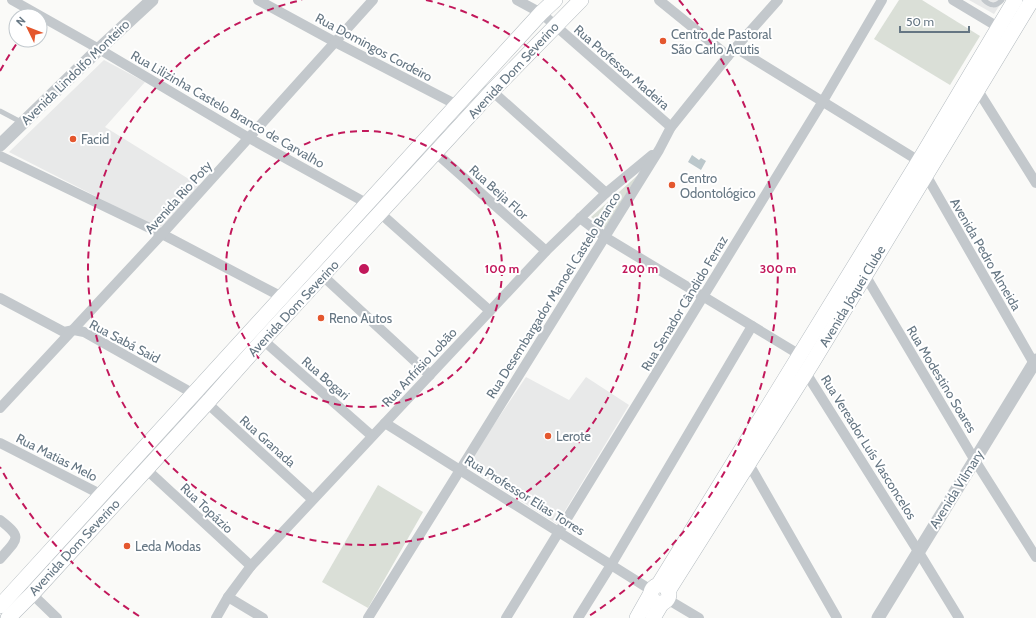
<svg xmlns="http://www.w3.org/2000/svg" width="1036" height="618" viewBox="0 0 1036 618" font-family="Cabin,sans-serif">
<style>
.built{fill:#e8e9e9}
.green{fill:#dadfd7}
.water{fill:#bbc7cb}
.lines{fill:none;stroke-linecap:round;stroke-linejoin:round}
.secondary-casing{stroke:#b3babf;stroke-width:16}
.service{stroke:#c3c8cc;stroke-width:5}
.minor{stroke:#c3c8cc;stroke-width:10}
.tertiary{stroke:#c3c8cc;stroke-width:13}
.secondary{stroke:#fff;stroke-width:15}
.ring{fill:none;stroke:#c2185b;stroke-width:2;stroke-dasharray:7 5}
.poi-dot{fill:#e4572e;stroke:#fff;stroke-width:1.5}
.labels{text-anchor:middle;stroke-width:4;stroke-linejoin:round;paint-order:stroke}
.poi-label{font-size:13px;fill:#657683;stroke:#fff;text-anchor:start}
.street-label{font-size:13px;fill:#657683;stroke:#fff}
.centre{fill:#c2185b;stroke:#fff;stroke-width:2}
.ring-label{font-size:12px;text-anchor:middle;font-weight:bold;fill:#c2185b;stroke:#fff;stroke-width:4;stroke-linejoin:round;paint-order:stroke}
</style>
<rect width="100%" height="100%" fill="#fafaf8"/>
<g class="built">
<path d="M969,0H1003L994,14Z"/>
<path d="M104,60L145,82L105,127L200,186L160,229L9,152Z"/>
<path d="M526,377L569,400L586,377L629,405L557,524L466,466Z"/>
</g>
<g class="green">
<path d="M899,0H922L980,36L950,85L874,39Z"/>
<path d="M638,175L605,228L591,217Z"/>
<path d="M378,485L423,512L368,608L322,582Z"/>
</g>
<path class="water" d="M692,155L699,160L701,158L706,161L701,170L688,162Z"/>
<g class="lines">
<defs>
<g id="secondary">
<path d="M659,584L919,161L1015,0"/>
<circle cx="660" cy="594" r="9"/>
<path d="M668,591L812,363L1032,0"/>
<path d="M0,606L541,13L555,0"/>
<path d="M8,618L32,594L207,403L263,340L492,91L581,0"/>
<path d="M637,618L650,595"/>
<path d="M653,618L662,603"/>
</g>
</defs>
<use href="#secondary" class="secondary-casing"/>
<g class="service">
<path d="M984,0C990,6 996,7 1002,0"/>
<path d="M0,111L21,122"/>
</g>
<g class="minor">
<path d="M12,0L99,49L249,138L368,204"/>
<path d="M258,0L335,42L457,105"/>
<path d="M517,0L541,13L671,127"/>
<path d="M659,0L728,56"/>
<path d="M953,0L1003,30"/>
<path d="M736,48L919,161L926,175L1036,367"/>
<path d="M977,89L1036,183"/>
<path d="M492,91L606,193"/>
<path d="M436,153L546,251"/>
<path d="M0,156L162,234L282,297"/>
<path d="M380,213L490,311"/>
<path d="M580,218L605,237L800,355L806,373L918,551L959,618"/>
<path d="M865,275L974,459L1036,557"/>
<path d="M323,276L430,375"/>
<path d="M0,298L64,332L74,330L84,332L194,394L207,403L312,499"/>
<path d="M263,340L372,436"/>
<path d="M0,408L162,234L373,0"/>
<path d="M385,423L651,590"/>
<path d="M0,443L102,495"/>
<path d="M749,464L837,618"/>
<path d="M146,469L251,566"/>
<path d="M0,520C23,538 18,538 0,559"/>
<path d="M32,594L57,618"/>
<path d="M228,597L263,618"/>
<path d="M667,599L699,618"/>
<path d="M216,618L228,597L251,566L546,251L606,193L652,155"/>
<path d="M368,618L659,150L671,127L728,56L778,0"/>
<path d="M506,618L823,101L882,0"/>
<path d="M578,618L611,565L752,326"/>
</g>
<g class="tertiary">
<path d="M0,145L99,49L152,0"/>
<path d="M878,618L1036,360"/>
</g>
<use href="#secondary" class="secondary"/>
</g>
<g class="ring">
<circle cx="364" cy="269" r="138"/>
<path d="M426 0A276 276 0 1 1 302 0"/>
<path d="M139 616A414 414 0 0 1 0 467M0 71A414 414 0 0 1 19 40M679 0A414 414 0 0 1 589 616"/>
</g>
<g class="poi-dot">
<circle cx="663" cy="41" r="4"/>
<circle cx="73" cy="139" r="4"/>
<circle cx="672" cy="185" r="4"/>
<circle cx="321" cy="318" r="4"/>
<circle cx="548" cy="436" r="4"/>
<circle cx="127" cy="546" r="4"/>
</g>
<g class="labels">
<g class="poi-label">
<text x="671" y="39">Centro de Pastoral<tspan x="671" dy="15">São Carlo Acutis</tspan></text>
<text x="81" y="144">Facid</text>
<text x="680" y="183">Centro<tspan x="680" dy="15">Odontológico</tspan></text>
<text x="329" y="323">Reno Autos</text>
<text x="556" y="441">Lerote</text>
<text x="135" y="551">Leda Modas</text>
</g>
<g class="street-label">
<text transform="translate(374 47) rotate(28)" y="5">Rua Domingos Cordeiro</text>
<text transform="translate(622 67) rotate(41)" y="5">Rua Professor Madeira</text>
<text transform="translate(513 70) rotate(-47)" y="5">Avenida Dom Severino</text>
<text transform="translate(75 72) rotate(-44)" y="5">Avenida Lindolfo Monteiro</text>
<text transform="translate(228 109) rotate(30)" y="5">Rua Lilizinha Castelo Branco de Carvalho</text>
<text transform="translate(499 192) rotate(42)" y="5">Rua Beija Flor</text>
<text transform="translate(178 197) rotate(-48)" y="5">Avenida Rio Poty</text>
<text transform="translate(986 254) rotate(60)" y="5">Avenida Pedro Almeida</text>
<text transform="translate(553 295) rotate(-58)" y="5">Rua Desembargador Manoel Castelo Branco</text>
<text transform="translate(852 296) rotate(-59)" y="5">Avenida Jóquei Clube</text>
<text transform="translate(684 303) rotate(-59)" y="5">Rua Senador Cândido Ferraz</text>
<text transform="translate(293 308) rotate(-47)" y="5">Avenida Dom Severino</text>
<text transform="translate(125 341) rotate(28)" y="5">Rua Sabá Said</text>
<text transform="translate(419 367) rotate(-47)" y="5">Rua Anfrísio Lobão</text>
<text transform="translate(326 378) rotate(41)" y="5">Rua Bogari</text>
<text transform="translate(942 379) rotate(59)" y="5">Rua Modestino Soares</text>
<text transform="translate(268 441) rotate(42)" y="5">Rua Granada</text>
<text transform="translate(869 447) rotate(58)" y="5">Rua Vereador Luís Vasconcelos</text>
<text transform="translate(57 457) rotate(27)" y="5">Rua Matias Melo</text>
<text transform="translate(956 489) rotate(-58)" y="5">Avenida Vilmary</text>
<text transform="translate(525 495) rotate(32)" y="5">Rua Professor Elias Torres</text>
<text transform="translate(207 508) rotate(43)" y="5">Rua Topázio</text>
<text transform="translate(74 547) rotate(-47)" y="5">Avenida Dom Severino</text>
</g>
</g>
<circle cx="364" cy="269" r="6" class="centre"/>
<g class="ring-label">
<text x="502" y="273">100 m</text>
<text x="640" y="273">200 m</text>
<text x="778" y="273">300 m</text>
</g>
<g transform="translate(28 28) rotate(313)"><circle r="19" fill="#ffffff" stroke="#c1c8cd"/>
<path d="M0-3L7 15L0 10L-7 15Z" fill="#e4572e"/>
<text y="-6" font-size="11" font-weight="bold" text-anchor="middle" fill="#657683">N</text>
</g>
<path d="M900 26v6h69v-6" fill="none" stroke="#657683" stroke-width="2"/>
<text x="906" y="26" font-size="12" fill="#657683" stroke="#ffffff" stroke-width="3" paint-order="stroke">50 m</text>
</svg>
